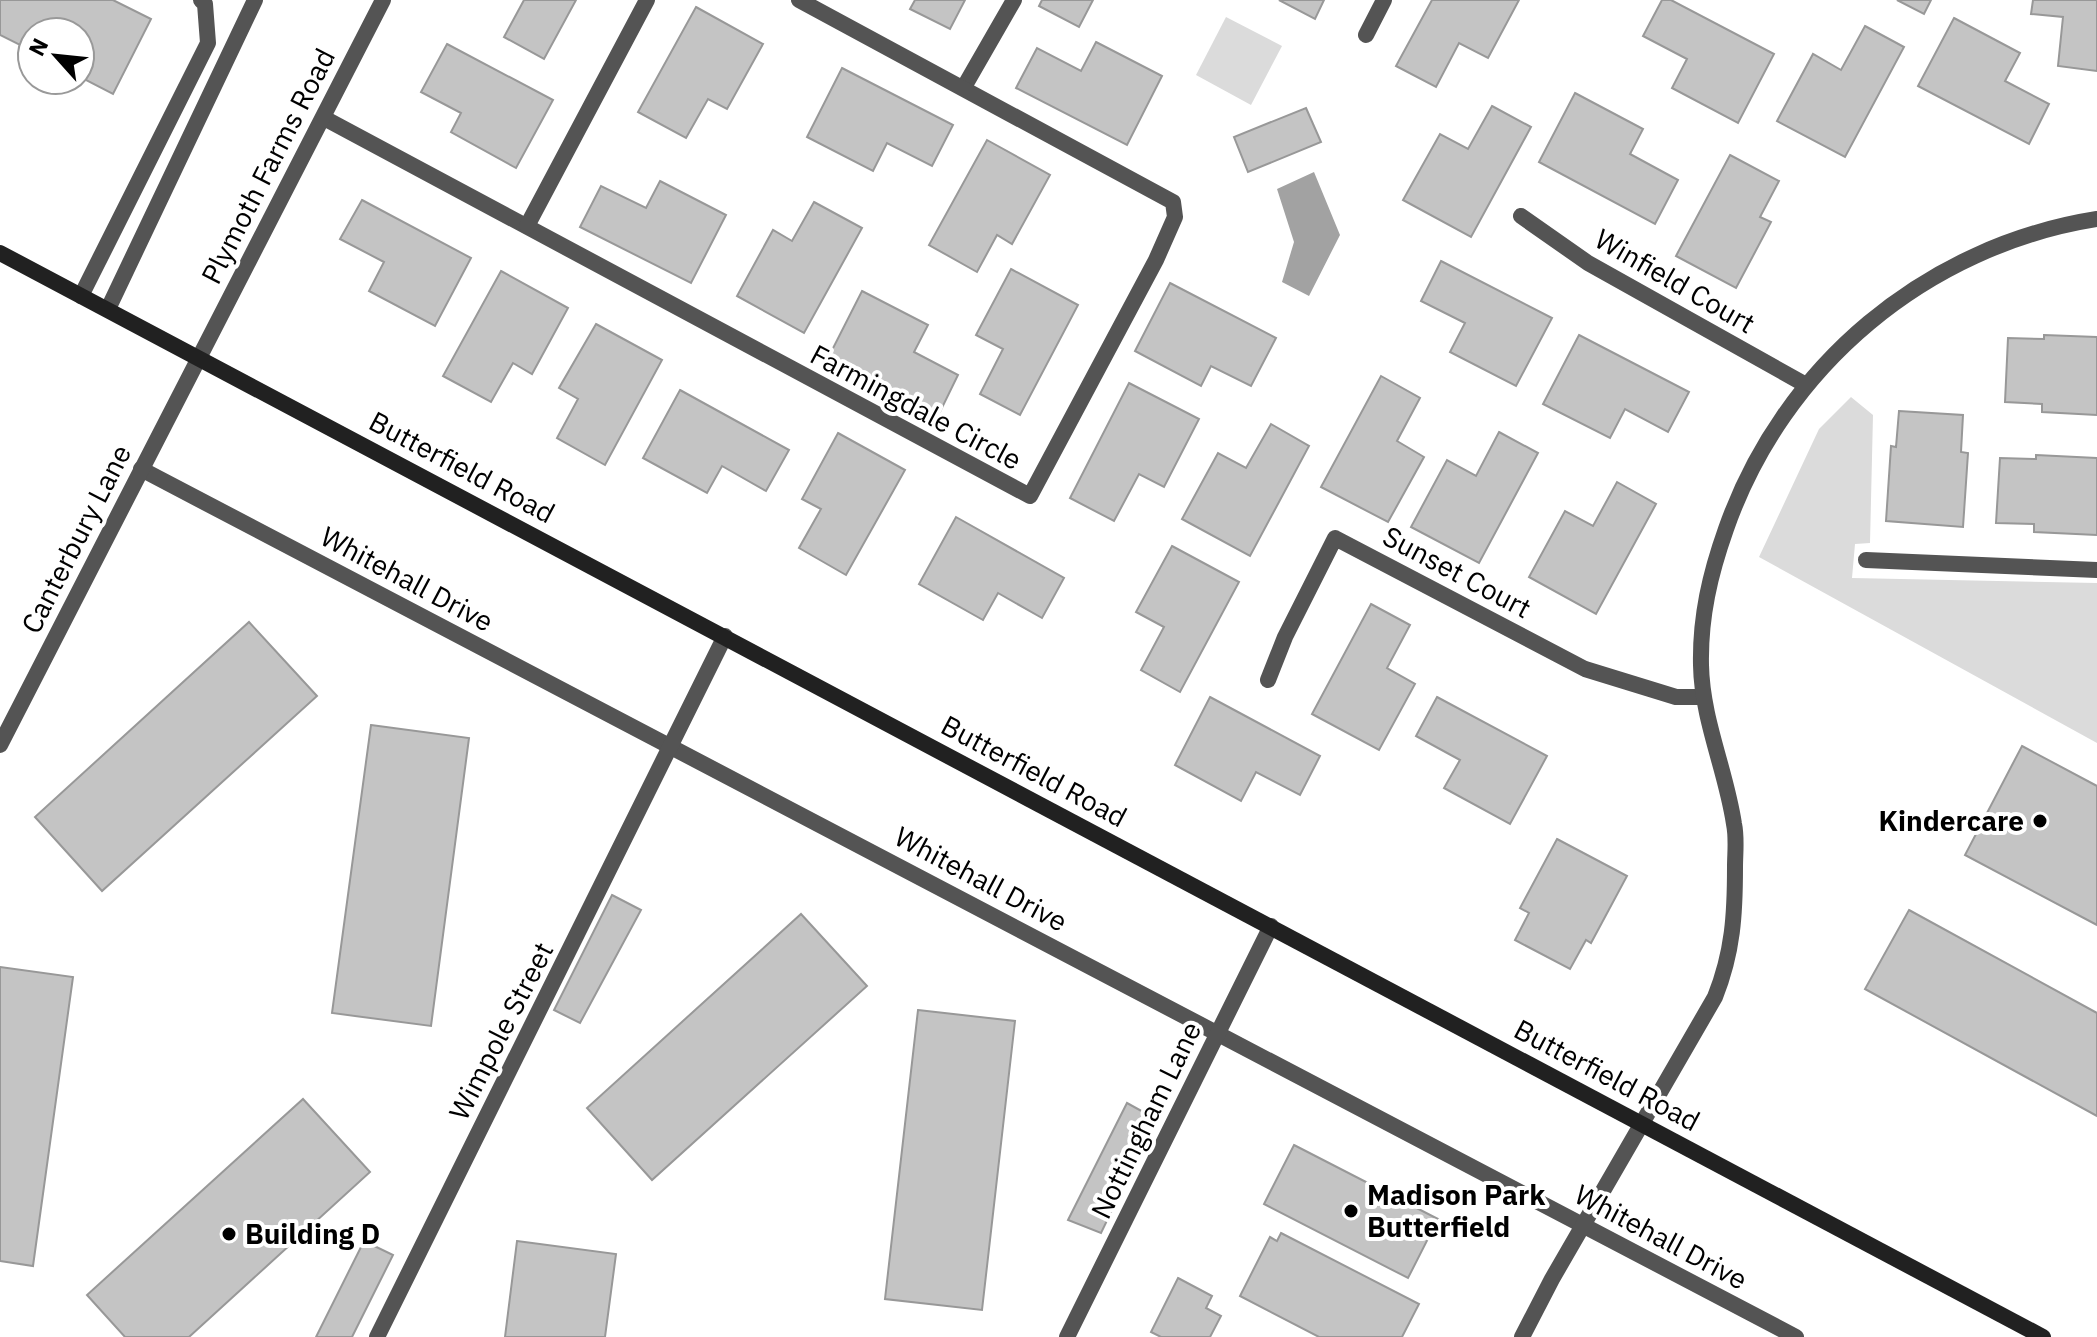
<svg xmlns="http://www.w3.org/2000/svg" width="2097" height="1337" viewBox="0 0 2097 1337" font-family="'IBM Plex Sans',sans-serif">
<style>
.green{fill:#dbdbdb}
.water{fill:#a2a2a2}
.building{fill:#c4c4c4;stroke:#989898;stroke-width:2}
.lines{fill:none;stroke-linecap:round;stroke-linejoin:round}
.lane{stroke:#545454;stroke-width:16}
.street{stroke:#545454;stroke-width:16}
.secondary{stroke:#212121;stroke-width:16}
.poi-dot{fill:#000;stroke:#fff;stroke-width:3}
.labels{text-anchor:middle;stroke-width:8;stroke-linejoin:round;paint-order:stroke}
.street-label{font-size:28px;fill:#000;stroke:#fff}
.poi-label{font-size:28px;font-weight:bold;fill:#000;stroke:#fff;text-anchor:start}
</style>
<rect width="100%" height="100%" fill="#fff"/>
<g class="green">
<path d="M1226,17L1282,46L1251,105L1196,75Z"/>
<path d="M1851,397L1873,415L1870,543L1855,544L1852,578L2097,583V743L1759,557L1819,429Z"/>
</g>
<path class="water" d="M1314,172L1340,235L1309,296L1282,282L1294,242L1277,189Z"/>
<g class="building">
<path d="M0,0H113L151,19L113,94L80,77V32H32V51L0,35Z"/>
<path d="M524,0H576L544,59L504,37Z"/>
<path d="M915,0H965L950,29L910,9Z"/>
<path d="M1042,0H1093L1079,27L1039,6Z"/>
<path d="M1279,0H1324L1315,19Z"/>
<path d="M1432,0H1519L1488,58L1459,43L1436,87L1396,66Z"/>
<path d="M1662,0H1671L1774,54L1738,123L1672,88L1687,59L1643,36Z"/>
<path d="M1897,0H1931L1924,14Z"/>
<path d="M2033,0H2097V71L2058,66L2063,17L2031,14Z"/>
<path d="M696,7L763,44L727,109L708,99L686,138L638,112Z"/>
<path d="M1954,18L2020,53L2005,81L2049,104L2029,144L1918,86Z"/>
<path d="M1865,26L1904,47L1845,157L1777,121L1813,54L1841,70Z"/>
<path d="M1096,42L1162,76L1127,145L1016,88L1037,48L1081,71Z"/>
<path d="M447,44L553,100L516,168L451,132L461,113L421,92Z"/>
<path d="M842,68L953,125L932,166L887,143L873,171L807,137Z"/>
<path d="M1575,93L1643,129L1630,154L1678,180L1655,224L1539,162Z"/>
<path d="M1492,106L1531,127L1471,237L1403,200L1440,134L1468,149Z"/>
<path d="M1306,108L1321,142L1248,172L1234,137Z"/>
<path d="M987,140L1050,175L1012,244L997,235L977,272L929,245Z"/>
<path d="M1730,155L1779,181L1760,217L1771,222L1736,288L1676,256Z"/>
<path d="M660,181L726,215L691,283L580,227L601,186L646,208Z"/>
<path d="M362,200L471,258L435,326L369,291L384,262L340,239Z"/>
<path d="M814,202L862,228L804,333L737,296L773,230L792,241Z"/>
<path d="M1441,261L1552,318L1516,386L1450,352L1465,323L1421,301Z"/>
<path d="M1011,269L1078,305L1020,415L980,394L1003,349L976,335Z"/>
<path d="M501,271L568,308L532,374L513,363L491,402L443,376Z"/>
<path d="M1170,283L1276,338L1251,386L1211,366L1201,386L1135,351Z"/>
<path d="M862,291L928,325L914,352L958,375L938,416L827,360Z"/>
<path d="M596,324L662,360L605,465L557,438L578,399L559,388Z"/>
<path d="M1579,335L1689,392L1668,432L1625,409L1610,438L1543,404Z"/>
<path d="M2044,335L2097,337V415L2042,412V404L2005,402L2008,338L2044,339Z"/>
<path d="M1381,376L1420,398L1397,441L1424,457L1388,522L1321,487Z"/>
<path d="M1129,383L1199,419L1164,487L1139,474L1114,521L1070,498Z"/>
<path d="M680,390L789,450L766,491L722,466L707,493L643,458Z"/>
<path d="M1899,411L1963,415L1961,452L1968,453L1963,527L1886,521L1891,446L1896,447Z"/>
<path d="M1271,424L1309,446L1250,556L1182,519L1218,453L1246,468Z"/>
<path d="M1499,432L1538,453L1479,563L1411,527L1447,460L1476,476Z"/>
<path d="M838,433L905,470L846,575L799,548L821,509L802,499Z"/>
<path d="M2036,455L2097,458V535L2034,532V524L1996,523L2000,458L2036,459Z"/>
<path d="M1617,482L1656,504L1596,614L1529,577L1565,511L1593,526Z"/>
<path d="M956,517L1064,578L1042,618L998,593L983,620L919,584Z"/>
<path d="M1172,546L1239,582L1180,692L1141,670L1164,627L1136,612Z"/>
<path d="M1371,604L1410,625L1387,668L1415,684L1379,750L1312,714Z"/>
<path d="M249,622L317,696L102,891L35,817Z"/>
<path d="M1210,697L1320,756L1300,795L1256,772L1241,801L1175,765Z"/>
<path d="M1437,697L1547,756L1510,824L1444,788L1460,760L1416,736Z"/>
<path d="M371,725L469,738L431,1026L332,1013Z"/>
<path d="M2022,746L2097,786V925L1965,855Z"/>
<path d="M1557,839L1627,876L1591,943L1586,940L1570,969L1515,940L1529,913L1520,908Z"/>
<path d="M612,895L641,910L580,1023L554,1010Z"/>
<path d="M1909,910L2097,1013V1116L1865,989Z"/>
<path d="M801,914L867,986L652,1180L587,1108Z"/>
<path d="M0,967L73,977L33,1266L0,1261Z"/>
<path d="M918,1010L1015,1021L982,1310L885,1299Z"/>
<path d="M303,1099L370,1172L189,1337H125L87,1295Z"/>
<path d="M1127,1103L1156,1119L1101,1233L1068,1220Z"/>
<path d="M1294,1145L1438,1219L1408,1278L1264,1204Z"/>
<path d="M1281,1233L1419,1304L1402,1337H1319L1240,1296L1270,1237L1277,1241Z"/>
<path d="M364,1241L393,1255L352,1337H316Z"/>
<path d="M517,1241L616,1254L605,1337H505Z"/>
<path d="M1178,1278L1212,1296L1206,1308L1221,1316L1210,1337H1161L1151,1332Z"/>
</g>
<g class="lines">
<g class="lane">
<path d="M81,296L208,43L205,4L201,0"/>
<path d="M108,309L255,0"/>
</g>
<g class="street">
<path d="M1366,35L1384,0"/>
<path d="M964,87L1014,0"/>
<path d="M324,118L1030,496L1156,260L1175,217L1173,202L799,0"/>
<path d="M1521,216L1588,263L1806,385"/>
<path d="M527,226L647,0"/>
<path d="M141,469L1796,1337"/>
<path d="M1866,560L2097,570"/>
<path d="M1268,680L1285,637L1335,538L1585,669L1676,697H1703"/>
<path d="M0,745L383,0"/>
<path d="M377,1337L725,636"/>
<path d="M1067,1337L1271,926"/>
<path d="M1522,1337L1552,1279L1715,997C1733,952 1735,914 1735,867C1735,853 1737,838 1734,824C1726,770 1702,720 1701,665C1700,617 1710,574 1726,529C1783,366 1926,246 2097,219"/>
</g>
<path class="secondary" d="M0,253L2043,1337"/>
</g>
<g class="poi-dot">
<circle cx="2040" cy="821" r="8"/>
<circle cx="1351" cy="1211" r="8"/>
<circle cx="229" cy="1234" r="8"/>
</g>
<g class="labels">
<g class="street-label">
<text transform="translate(268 166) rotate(-63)" y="10">Plymoth Farms Road</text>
<text transform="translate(1675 281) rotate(30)" y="10">Winfield Court</text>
<text transform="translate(916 407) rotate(28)" y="10">Farmingdale Circle</text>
<text transform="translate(462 467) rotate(28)" y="10">Butterfield Road</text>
<text transform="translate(76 539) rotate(-63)" y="10">Canterbury Lane</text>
<text transform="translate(1457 572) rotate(28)" y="10">Sunset Court</text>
<text transform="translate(407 579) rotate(28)" y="10">Whitehall Drive</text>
<text transform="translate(1034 771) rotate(28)" y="10">Butterfield Road</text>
<text transform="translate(981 879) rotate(28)" y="10">Whitehall Drive</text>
<text transform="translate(501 1031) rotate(-63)" y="10">Wimpole Street</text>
<text transform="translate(1607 1075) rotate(28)" y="10">Butterfield Road</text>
<text transform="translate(1146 1120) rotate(-64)" y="10">Nottingham Lane</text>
<text transform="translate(1661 1237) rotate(28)" y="10">Whitehall Drive</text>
</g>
<g class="poi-label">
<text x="2024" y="831" text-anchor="end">Kindercare</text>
<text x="1367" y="1205">Madison Park<tspan x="1367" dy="32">Butterfield</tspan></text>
<text x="245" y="1244">Building D</text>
</g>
</g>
<g transform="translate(56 56) rotate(297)"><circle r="38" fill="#ffffff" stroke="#999999" stroke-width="2"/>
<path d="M0-6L14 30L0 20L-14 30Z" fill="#000000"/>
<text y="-12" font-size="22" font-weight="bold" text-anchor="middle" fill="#000000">N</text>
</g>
</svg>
